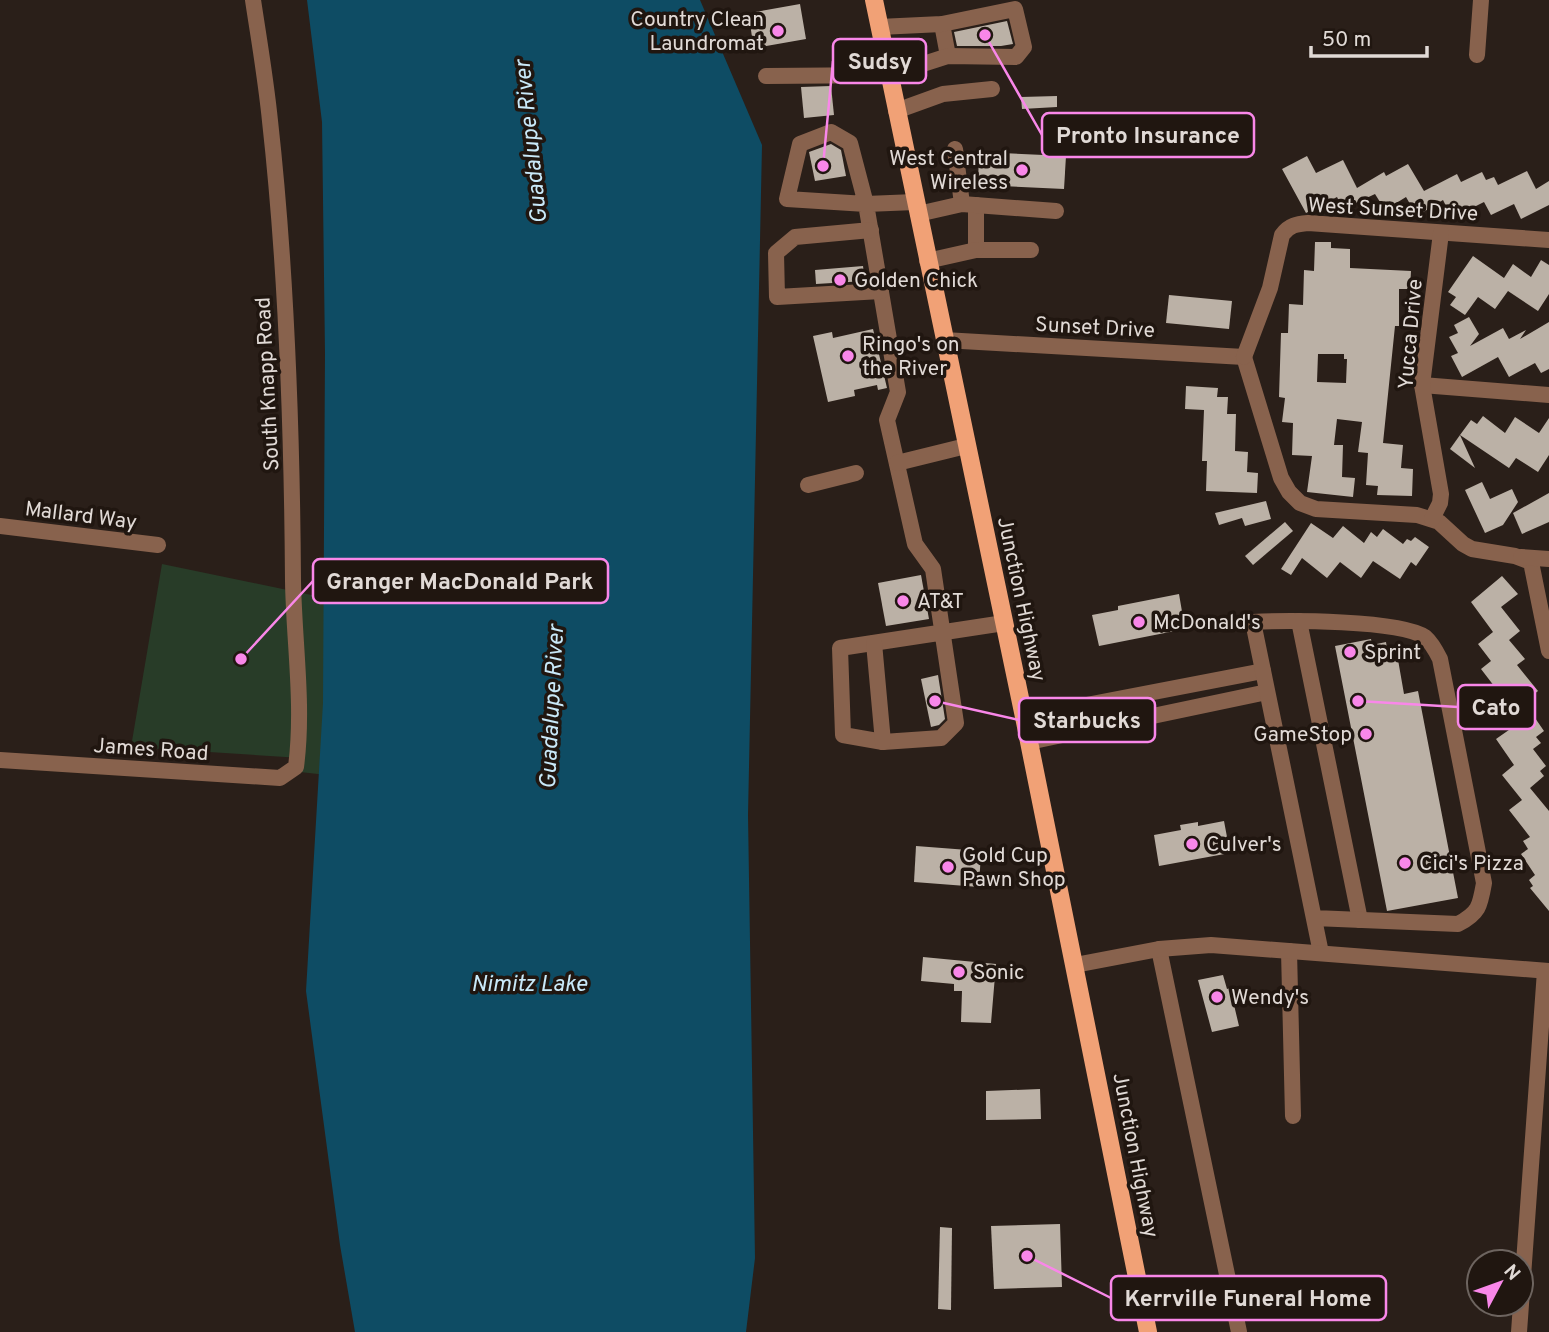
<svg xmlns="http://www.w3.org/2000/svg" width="1549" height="1332" viewBox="0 0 1549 1332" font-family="Overpass,sans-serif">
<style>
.green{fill:#283c28}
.water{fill:#0e4c64}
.building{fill:#bbb1a6;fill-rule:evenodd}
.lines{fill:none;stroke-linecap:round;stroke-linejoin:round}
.minor{stroke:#88624d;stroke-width:16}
.major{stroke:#f1a176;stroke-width:18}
.poi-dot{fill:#f987e9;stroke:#201610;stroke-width:2.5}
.labels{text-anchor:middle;stroke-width:7;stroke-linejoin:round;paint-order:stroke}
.poi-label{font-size:21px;fill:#e1dad6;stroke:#201610;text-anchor:start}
.street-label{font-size:21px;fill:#e1dad6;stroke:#201610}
.water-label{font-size:23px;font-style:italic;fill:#c9e9f9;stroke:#201610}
.leader{fill:none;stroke:#f987e9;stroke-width:2.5}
.callout-dot{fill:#f987e9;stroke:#201610;stroke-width:2.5}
.callout{fill:#201610;stroke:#f987e9;stroke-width:2.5}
.callout-label{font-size:23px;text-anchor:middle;font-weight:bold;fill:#e1dad6}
</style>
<rect width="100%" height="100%" fill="#2a1f19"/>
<path class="green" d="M162,564L340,601L336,776L300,772L301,758L131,747Z"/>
<path class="water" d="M307,0H700L762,145L748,815L755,1258L746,1332H355L340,1245L306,991L323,703L325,353L322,122Z"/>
<g class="building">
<path d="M800,4L806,39L761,47L760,43L753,44L750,23L756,22L755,12Z"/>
<path d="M1007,21L1013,44L1001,46H957L954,32Z"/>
<path d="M831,86L834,115L804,118L801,87Z"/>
<path d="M1057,96V107L1022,109L1021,97Z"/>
<path d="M831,144L841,150L846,176L815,181L809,152Z"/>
<path d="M979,152L1066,156L1064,189L978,185Z"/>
<path d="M1307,156L1316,173L1343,160L1357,188L1384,172L1386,176L1408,164L1424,191L1457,174L1461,182L1482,172L1486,180L1494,177L1498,185L1527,171L1536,189L1549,181V205L1521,219L1514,204L1491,215L1484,202L1452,218L1443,200L1417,216L1406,197L1385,210L1375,194L1343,209L1337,197L1306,213L1282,169Z"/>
<path d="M1315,242H1331V248L1350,249V268L1411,271L1410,289H1399V326H1395L1383,443L1403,445L1401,468L1413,469L1412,496L1377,495L1378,486L1366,485L1368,453L1358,452L1362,422L1337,419L1334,445H1343L1342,477L1355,478L1353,497L1307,492L1312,456L1292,455L1293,423L1282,422L1285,398L1279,397L1281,333H1288L1289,304L1303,305L1304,270L1314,271ZM1318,354H1344V359H1347L1346,383L1317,382Z"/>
<path d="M1473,256L1504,278L1513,264L1531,277L1541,260L1549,265V294L1538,311L1508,291L1495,309L1478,297L1465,315L1450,305L1456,297L1448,292Z"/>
<path d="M863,266L865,281L816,284L815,270Z"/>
<path d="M1169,295L1232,301L1229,329L1166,323Z"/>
<path d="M1469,317L1479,334L1470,346L1503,328L1509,339L1526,330L1520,339L1549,322V369L1541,373L1535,363L1509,377L1498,357L1462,377L1451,356L1458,353L1449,337L1458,333L1454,325Z"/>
<path d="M873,329L887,388L878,390L877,385L854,390L855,396L828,402L813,336L832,332L833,338Z"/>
<path d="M1186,386L1218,388L1217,397H1228L1227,414H1236L1235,451L1248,452L1247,472L1258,473L1257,493L1206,491L1207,461H1202L1204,410L1185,409Z"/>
<path d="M1483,416L1505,433L1515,417L1539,433L1549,418V455L1538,472L1516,458L1509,468L1460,435L1471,420L1477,424Z"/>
<path d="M1460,435L1475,468L1450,449Z"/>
<path d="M1482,482L1490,499L1512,489L1518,502L1503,525L1485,533L1465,490Z"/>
<path d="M1549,493V522L1522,534L1513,513Z"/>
<path d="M1266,501L1271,519L1245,526L1242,518L1219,525L1215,513Z"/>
<path d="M1285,522L1293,531L1253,565L1245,556Z"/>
<path d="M1311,523L1333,538L1343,526L1364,543L1371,532L1377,537L1383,529L1403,544L1407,539L1411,541L1415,537L1429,547L1416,566L1411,562L1400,579L1373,561L1361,578L1340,562L1327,578L1302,558L1291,575L1281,569Z"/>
<path d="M921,575L929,619L886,626L878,583Z"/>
<path d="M1502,576L1518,594L1501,607L1520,631L1509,640L1525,659L1517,665L1538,691L1524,702L1544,731L1536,737L1541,743L1533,749L1546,766L1540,771L1544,776L1530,788L1549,811V911L1530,888L1533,886L1529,880L1535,875L1521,854L1528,849L1523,841L1530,837L1509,810L1522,800L1502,775L1514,765L1496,739L1516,725L1496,699L1501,695L1481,669L1491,661L1478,644L1493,632L1471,602Z"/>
<path d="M1179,594L1185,629L1099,646L1092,615L1118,610V606Z"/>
<path d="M1371,639L1372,645L1386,642L1388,655L1397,654L1404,694L1418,691L1458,898L1387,911L1335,646Z"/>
<path d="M938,675L945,719L939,725L931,727L921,679Z"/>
<path d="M1224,821L1230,853L1159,866L1154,835L1181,830L1180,825L1198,822V826Z"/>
<path d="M916,846L981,851L979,887L914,882Z"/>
<path d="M923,957L996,964L991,1023L961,1022L962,991H954V984L921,981Z"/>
<path d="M1223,975L1227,989L1230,988L1239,1026L1212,1032L1198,980Z"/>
<path d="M1040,1089L1041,1119L986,1120V1091Z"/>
<path d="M1060,1224L1062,1287L994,1289L991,1226Z"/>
<path d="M940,1227L952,1228L951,1310L938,1309Z"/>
</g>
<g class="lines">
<g class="minor">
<path d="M942,24L948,56"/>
<path d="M1477,55L1481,0"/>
<path d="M766,76L889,75L948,56L1016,57L1024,47L1015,9L942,24L879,27"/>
<path d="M896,111L943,94L992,89"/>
<path d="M955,149L962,204"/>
<path d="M915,202L866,204L787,199L800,144L831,132L850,143L866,204L898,392L887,420L915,544L933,569L956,723L941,738L883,742L843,735L840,648L1004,623"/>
<path d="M976,205V250H1031"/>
<path d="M918,214L962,204L1056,211"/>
<path d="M871,230L795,237L776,253L777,297L881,291"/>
<path d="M927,261L976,250"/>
<path d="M944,340L1244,357"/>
<path d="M1244,357L1281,478L1289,492L1300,503L1316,509L1417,515L1439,522L1463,544L1472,549L1515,556L1531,562L1549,651"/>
<path d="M1244,357L1270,288L1282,235C1289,225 1297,224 1308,223L1549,240"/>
<path d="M1422,385L1549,395"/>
<path d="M897,463L966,446"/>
<path d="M808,485L856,473"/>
<path d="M1432,519L1440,503L1441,494L1422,385L1441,233"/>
<path d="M0,526L158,545"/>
<path d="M1521,557L1549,559"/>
<path d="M1299,621L1360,920"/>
<path d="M874,643L883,742"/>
<path d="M1024,717L1263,671"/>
<path d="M1029,742L1267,692"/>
<path d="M0,760L280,778L296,767C304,705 294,643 293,581C292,428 287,274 270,121C266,80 259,40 253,0"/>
<path d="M1314,918L1458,924C1479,913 1480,906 1484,883L1440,659C1436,651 1432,643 1425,637C1400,620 1286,620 1253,622L1321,953"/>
<path d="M1159,949L1239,1332"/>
<path d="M1289,951L1293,1116"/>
<path d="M1075,965L1159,949L1211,945L1549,971"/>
<path d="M1519,1332L1545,971"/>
</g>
<path class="major" d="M874,0L1024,717L1148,1332"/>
</g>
<g class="poi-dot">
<circle cx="778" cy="31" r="7"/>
<circle cx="1022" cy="170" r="7"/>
<circle cx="840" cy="280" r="7"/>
<circle cx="848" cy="356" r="7"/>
<circle cx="903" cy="601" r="7"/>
<circle cx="1139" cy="622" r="7"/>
<circle cx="1350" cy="652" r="7"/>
<circle cx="1366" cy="734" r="7"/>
<circle cx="1192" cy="844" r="7"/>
<circle cx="1405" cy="863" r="7"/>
<circle cx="948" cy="867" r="7"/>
<circle cx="959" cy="972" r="7"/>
<circle cx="1217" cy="997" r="7"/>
</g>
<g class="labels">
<g class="poi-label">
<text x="764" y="26" text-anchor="end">Country Clean<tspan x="764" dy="24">Laundromat</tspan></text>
<text x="1008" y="165" text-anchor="end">West Central<tspan x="1008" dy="24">Wireless</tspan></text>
<text x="854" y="287">Golden Chick</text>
<text x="862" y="351">Ringo's on<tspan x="862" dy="24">the River</tspan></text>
<text x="917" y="608">AT&amp;T</text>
<text x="1153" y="629">McDonald's</text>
<text x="1364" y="659">Sprint</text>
<text x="1352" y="741" text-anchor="end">GameStop</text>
<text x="1206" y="851">Culver's</text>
<text x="962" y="862">Gold Cup<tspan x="962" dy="24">Pawn Shop</tspan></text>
<text x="1419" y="870">Cici's Pizza</text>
<text x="973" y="979">Sonic</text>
<text x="1231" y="1004">Wendy's</text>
</g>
<g class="street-label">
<text transform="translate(1393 209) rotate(3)" y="7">West Sunset Drive</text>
<text transform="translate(1095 327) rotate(3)" y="7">Sunset Drive</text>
<text transform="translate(1410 334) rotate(-85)" y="7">Yucca Drive</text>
<text transform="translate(267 384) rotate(-93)" y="7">South Knapp Road</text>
<text transform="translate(81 515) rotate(7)" y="7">Mallard Way</text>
<text transform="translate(1022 599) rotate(78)" y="7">Junction Highway</text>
<text transform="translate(151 749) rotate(4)" y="7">James Road</text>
<text transform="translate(1136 1155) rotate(79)" y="7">Junction Highway</text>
</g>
<g class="water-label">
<text transform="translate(530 142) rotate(-96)" y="8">Guadalupe River</text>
<text transform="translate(551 707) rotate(-87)" y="8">Guadalupe River</text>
<text x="529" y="991">Nimitz Lake</text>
</g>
</g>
<path class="leader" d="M823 166L833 61M985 35L1042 135M241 659L313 581M1358 701L1458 707M935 701L1019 720M1027 1256L1111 1298"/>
<g class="callout-dot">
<circle cx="823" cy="166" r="7"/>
<circle cx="985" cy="35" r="7"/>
<circle cx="241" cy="659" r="7"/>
<circle cx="1358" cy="701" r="7"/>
<circle cx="935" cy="701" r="7"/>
<circle cx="1027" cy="1256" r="7"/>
</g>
<g class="callout">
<rect x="833" y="39" width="93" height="44" rx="7"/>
<rect x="1042" y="113" width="212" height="44" rx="7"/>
<rect x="313" y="559" width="295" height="44" rx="7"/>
<rect x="1458" y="685" width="77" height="44" rx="7"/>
<rect x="1019" y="698" width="136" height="44" rx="7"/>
<rect x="1111" y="1276" width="275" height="44" rx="7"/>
</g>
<g class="callout-label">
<text x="880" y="69">Sudsy</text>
<text x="1148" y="143">Pronto Insurance</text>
<text x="460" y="589">Granger MacDonald Park</text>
<text x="1496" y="715">Cato</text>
<text x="1087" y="728">Starbucks</text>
<text x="1248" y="1306">Kerrville Funeral Home</text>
</g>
<g transform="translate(1500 1283) rotate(49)"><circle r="33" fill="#201610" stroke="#6d645f" stroke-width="2"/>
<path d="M0-5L12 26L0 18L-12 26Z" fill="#f987e9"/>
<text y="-10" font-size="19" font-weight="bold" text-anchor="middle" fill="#e1dad6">N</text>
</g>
<path d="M1311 46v10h116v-10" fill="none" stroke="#e1dad6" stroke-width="3.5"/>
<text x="1322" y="46" font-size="21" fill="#e1dad6" stroke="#201610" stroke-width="5" paint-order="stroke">50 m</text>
</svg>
